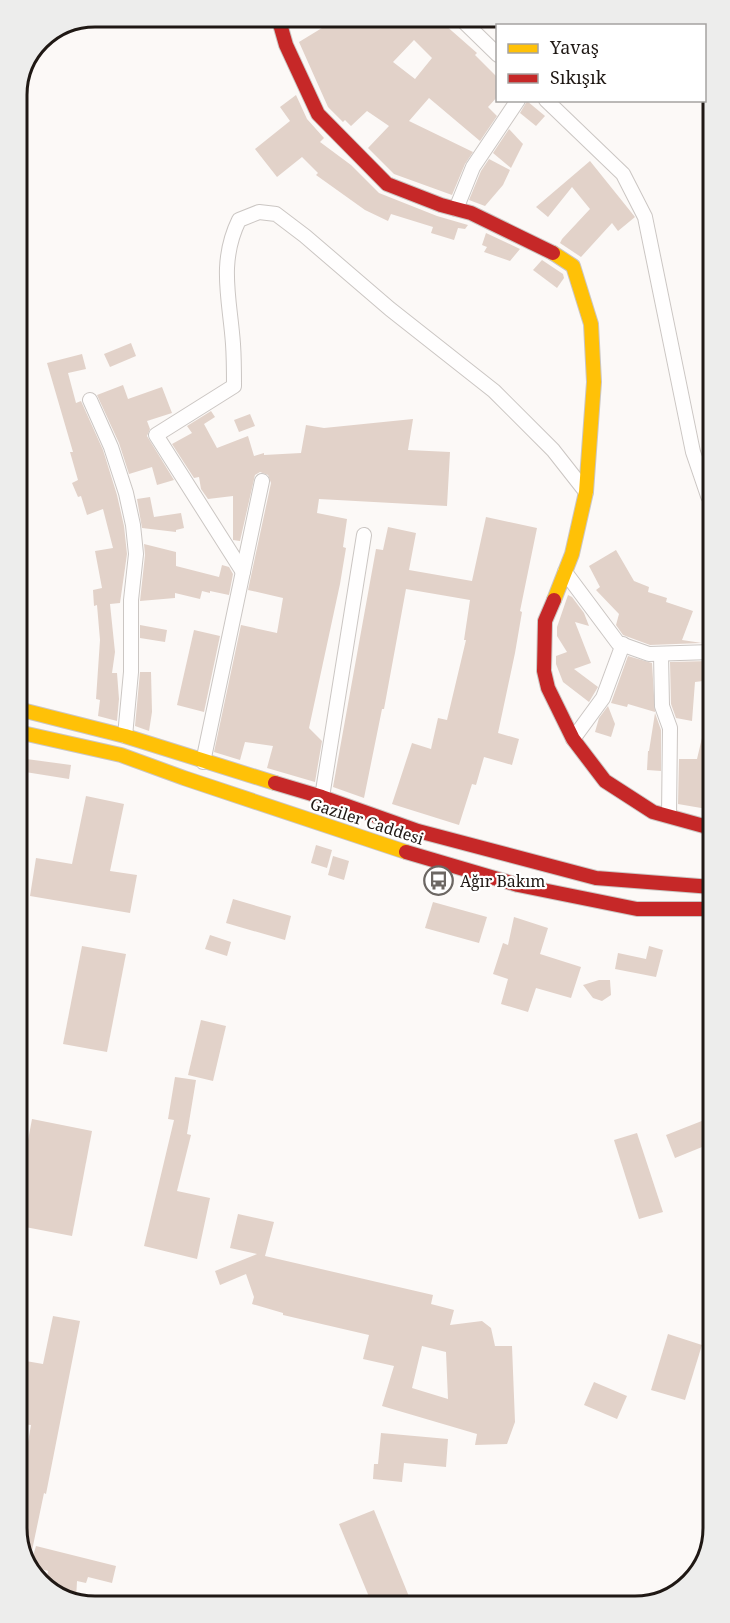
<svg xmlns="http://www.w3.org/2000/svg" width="730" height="1623" viewBox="0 0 730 1623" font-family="'Noto Serif',serif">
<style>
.building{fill:#e2d2c9;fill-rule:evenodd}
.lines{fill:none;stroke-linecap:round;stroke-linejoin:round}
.street-casing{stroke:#cbc6c3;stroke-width:16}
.slow-casing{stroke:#cbc6c3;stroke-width:16}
.jam-casing{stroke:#cbc6c3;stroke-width:16}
.street{stroke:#fffefe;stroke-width:14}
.slow{stroke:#ffc107;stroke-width:14}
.jam{stroke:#c62828;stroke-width:14}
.labels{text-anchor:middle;stroke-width:4.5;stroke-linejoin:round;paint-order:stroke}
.street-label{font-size:16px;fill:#1f1814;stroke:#fff}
.poi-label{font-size:16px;fill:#1f1814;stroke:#fff;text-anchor:start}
.rim{fill:none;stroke:#1f1814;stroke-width:3}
</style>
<rect width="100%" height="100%" fill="#fcf9f7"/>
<g class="building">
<path d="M340,17H436L477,53L475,55L498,78V96L488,107L497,116L480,141L429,98L409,121L473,152L465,164L452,195L394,174L368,148L389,126L367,111L351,126L345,120L343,122L328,107L299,42ZM414,40L432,58L415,79L393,62Z"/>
<path d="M296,95L307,119L324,138L320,142L351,165L379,193L437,216L468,225L465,229L458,228L454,240L431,233L433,227L391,214L388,221L365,210L316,175L318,173L302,157L277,177L255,149L290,121L280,107Z"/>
<path d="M527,101L545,116L536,126L520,113Z"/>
<path d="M509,129L523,144L511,168L493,153Z"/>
<path d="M489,159L510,170L503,185L485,206L469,200L481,171Z"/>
<path d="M590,161L635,217L618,231L612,223L581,257L560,243L562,239L590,209L572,187L548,217L536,207Z"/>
<path d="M486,233L520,249L510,261L484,252L487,247L482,245Z"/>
<path d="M542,260L563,274L564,278L557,288L533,270Z"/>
<path d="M131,343L136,356L110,367L104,354Z"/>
<path d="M82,354L86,369L68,373L76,403L81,401L103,450L117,495L124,526L127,554L120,603L110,604L115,652L112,673H117L119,699L117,721L98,716L100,700L96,699L100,640L97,605L94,606L93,590L102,588L95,551L113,548L103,509L87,515L81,496L78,497L72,483L78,480L70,452H73L47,363Z"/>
<path d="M123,385L128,399L162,387L172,413L147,421L150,429L147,436L174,480L157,485L152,467L129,474L119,443L97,395Z"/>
<path d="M211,411L215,417L204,424L217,448L248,436L254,456L264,453V455L301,453L306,425L324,428L413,419L408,450L450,452L447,506L319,499L317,513L347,519L343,547L346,548L340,584L309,728L322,741L315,782L267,768L273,746L245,742L240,760L214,752L241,625L277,633L283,598L248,590L271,483L268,475L260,472L255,475L240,541L233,540V496L208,499L201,489L199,477L194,478L172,444L192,433L187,426Z"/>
<path d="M250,414L255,426L239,432L234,420Z"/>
<path d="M150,497L154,517L181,513L184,528L176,530V532L142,528L137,499Z"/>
<path d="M486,517L537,528L520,611L522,612L515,653L498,733L519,739L512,765L484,757L476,785L472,784L459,825L392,804L412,743L431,749L438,718L447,720L466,640H464L470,600L406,589L384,709H382L364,798L333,787L376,549L383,550L388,527L416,533L409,570L472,581Z"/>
<path d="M144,544L176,552V566L219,577L222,565L229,567L233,574L229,595L210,591V593L202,591L200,599L175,593V598L140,601L145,555Z"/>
<path d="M616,550L634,581L649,587L648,592L667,598L666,602L693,611L682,640L702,643L650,645L623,635L616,625L619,614L596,590L600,587L589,566Z"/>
<path d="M568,595L572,597L584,613L589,626L575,622L591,663L574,669L598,687L589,702L563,682L556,664V656L567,652L557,636V627Z"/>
<path d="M140,625L167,630L165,642L140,638Z"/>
<path d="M194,630L220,636L204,712L177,705Z"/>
<path d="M628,656L652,663L655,712L628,704L627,707L611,703Z"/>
<path d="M710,661L711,680L695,682L692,721L676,718L671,704L670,662Z"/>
<path d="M140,672H151L152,712L149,731L135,726Z"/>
<path d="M608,706L615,724L611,737L595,732L599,718Z"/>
<path d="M655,713L661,730V771L647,770L648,751H649Z"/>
<path d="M706,721H711V777L707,790H710L707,809L678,804L679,759H697Z"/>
<path d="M19,758L71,765L69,779L19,771Z"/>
<path d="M86,796L124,804L110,871L137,875L130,913L30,896L36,858L72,864Z"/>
<path d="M316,845L332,850L327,868L311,863Z"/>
<path d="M333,856L349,861L344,880L328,875Z"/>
<path d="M233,899L291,916L285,940L226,923Z"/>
<path d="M433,902L487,917L479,943L425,928Z"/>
<path d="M514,917L548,928L540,954L581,967L571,998L536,988L528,1012L501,1004L508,979L493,974L503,943L508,945Z"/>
<path d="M210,935L231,942L227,956L205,949Z"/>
<path d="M82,946L126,954L107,1052L63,1044Z"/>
<path d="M649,946L663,950L656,977L615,969L618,953L646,959Z"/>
<path d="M599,980H610L611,995L602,1001L593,998L583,985Z"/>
<path d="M201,1020L226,1026L213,1081L188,1075Z"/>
<path d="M175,1077L196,1080L187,1134L191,1135L177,1191L210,1198L197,1259L144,1246L174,1120L168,1119Z"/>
<path d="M712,1117V1143L675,1158L666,1135Z"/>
<path d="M32,1119L92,1131L72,1236L20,1226V1183Z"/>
<path d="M637,1133L663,1212L639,1219L614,1140Z"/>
<path d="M238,1214L274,1222L265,1256L433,1295L431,1304L454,1310L450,1325L482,1321L491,1328L495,1346H512L515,1422L507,1444L475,1445L477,1434L382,1406L394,1366L363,1359L369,1335L283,1315V1313L252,1304L254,1297L246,1274L220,1285L215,1271L257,1254L230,1248ZM422,1346L446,1352L448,1399L412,1388Z"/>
<path d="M53,1316L80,1321L46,1494L44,1493L29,1565L21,1554V1519L27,1490L21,1489V1482L31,1425L20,1424V1360L43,1364Z"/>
<path d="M668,1334L702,1345L685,1400L651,1390Z"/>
<path d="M594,1382L627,1396L617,1419L584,1405Z"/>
<path d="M381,1433L448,1439L446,1467L404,1463L402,1482L373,1479L374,1464H378Z"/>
<path d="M374,1510L412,1604H372L339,1524Z"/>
<path d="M36,1546L116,1566L112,1583L88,1577L86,1583L77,1581L76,1601L47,1591L45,1587L48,1571L30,1566Z"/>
</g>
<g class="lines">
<defs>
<g id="street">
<path d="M459,17L498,55"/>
<path d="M546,100L623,174L645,217L693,452L708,496L710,498"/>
<path d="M456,209L473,167L518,100"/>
<path d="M90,400L111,447L126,493L133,525L136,554L131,600V672L125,736"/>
<path d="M243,572L156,435L234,386C234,372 234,358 233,344C230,300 218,263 239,220L259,212L276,214L305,236L390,309L494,391L553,450L586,492"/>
<path d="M565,572L618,643L649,654L711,652"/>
<path d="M661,654L662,706L670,728L669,816"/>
<path d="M573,739L603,698L623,644"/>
<path d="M203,762L262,481"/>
<path d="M322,797L364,535"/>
</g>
<g id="slow">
<path d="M553,253L573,266L591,324L594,382L586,492L572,554L554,600"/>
<path d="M18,709L125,736L275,783"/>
<path d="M18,732L121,755L184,778L406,852"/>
</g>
<g id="jam">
<path d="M278,17L286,45L318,114L387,184L441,205L471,213L553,253"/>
<path d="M554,600L545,621L544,671L548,688L573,739L605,781L653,812L711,828"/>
<path d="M275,783L322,797L418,831L596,878L712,887"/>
<path d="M406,852L518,885L637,909H712"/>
</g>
</defs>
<use href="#street" class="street-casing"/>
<use href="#slow" class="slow-casing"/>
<use href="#jam" class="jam-casing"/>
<use href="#street" class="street"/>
<use href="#slow" class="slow"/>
<use href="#jam" class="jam"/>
</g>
<defs>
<symbol id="bus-ring" viewBox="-11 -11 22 22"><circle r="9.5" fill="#fff" stroke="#6c6763" stroke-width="1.5"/><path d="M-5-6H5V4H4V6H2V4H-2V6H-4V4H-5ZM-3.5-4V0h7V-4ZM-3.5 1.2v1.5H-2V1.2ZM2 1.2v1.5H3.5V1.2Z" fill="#6c6763"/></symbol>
</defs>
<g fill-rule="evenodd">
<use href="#bus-ring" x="422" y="864" width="33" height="33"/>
</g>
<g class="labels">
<g class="street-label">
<text transform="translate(367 821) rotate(18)" y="6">Gaziler Caddesi</text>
</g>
<g class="poi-label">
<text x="460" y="887">Ağır Bakım</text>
</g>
</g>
<path d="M0 0H730V1623H0ZM95 27H635A68 68 0 0 1 703 95V1528A68 68 0 0 1 635 1596H95A68 68 0 0 1 27 1528V95A68 68 0 0 1 95 27Z" fill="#ededec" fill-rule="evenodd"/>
<path class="rim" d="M95 27H635A68 68 0 0 1 703 95V1528A68 68 0 0 1 635 1596H95A68 68 0 0 1 27 1528V95A68 68 0 0 1 95 27Z"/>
<rect x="496" y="24" width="210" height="78" fill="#ffffff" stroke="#a5a3a1" stroke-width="1.5"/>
<rect x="508" y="44" width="30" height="9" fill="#ffc107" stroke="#a5a3a1" stroke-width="1.5"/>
<text x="550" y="54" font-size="18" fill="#1f1814">Yavaş</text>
<rect x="508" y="74" width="30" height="9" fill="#c62828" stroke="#a5a3a1" stroke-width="1.5"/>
<text x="550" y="84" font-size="18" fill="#1f1814">Sıkışık</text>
</svg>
